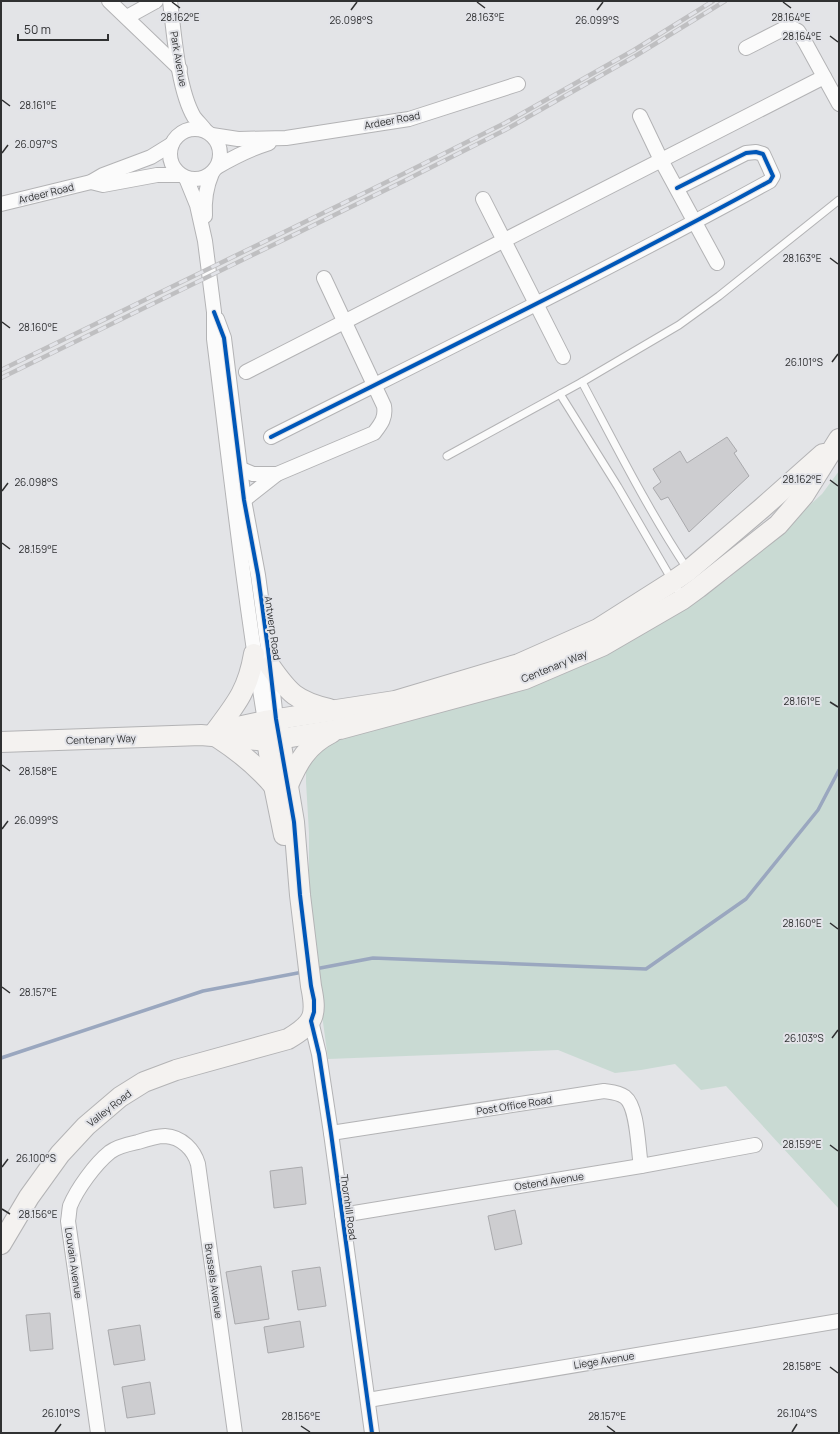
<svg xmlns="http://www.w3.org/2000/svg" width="840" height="1434" viewBox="0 0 840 1434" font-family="Manrope,sans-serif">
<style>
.green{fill:#c9dad3}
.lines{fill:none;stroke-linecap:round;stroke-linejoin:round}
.stream{stroke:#9aa7bf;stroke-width:3.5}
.building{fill:#cdcdd0;stroke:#a9a9ac}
.lane-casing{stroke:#b3b3b5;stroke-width:9}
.street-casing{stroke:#b3b3b5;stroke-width:16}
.secondary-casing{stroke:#b3b3b5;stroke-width:22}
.lane{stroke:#fbfbfb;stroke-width:7}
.street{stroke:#fbfbfb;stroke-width:14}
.secondary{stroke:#f4f2f0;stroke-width:20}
.rail-casing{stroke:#bfbfc1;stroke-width:4.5}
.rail{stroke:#e2e3e8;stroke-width:3;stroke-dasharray:9;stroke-linecap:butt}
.cycleway-casing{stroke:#e2e3e8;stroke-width:6}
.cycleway{stroke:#0057b8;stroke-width:4}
.ticks{fill:none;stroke:#303132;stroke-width:1.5}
.labels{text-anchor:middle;stroke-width:4;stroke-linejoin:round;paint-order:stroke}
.street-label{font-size:10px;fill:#303132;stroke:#e2e3e8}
.ticks-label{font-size:10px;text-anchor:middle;fill:#303132;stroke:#e2e3e8;stroke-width:4;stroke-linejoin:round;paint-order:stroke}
</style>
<rect width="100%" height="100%" fill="#e3e4e7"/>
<path class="green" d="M839,471V1209L726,1086L701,1090L675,1064L641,1070L615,1073L558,1050L328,1059L309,919V833L306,782V772L309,762L331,741L552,679L586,664L682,611L729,578L822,494Z"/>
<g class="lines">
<g class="stream">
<path d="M315,969L373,958L646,969L746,899L818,810L839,770"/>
<path d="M1,1058L203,991L303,972"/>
</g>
</g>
<g class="building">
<path d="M727,437L737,451L734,453L749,476L689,532L668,497L661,500L653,488L661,482L653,469L680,451L687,463Z"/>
<path d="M302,1167L306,1204L274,1208L270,1171Z"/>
<path d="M515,1210L522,1244L495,1250L488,1216Z"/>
<path d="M261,1266L269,1319L235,1324L226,1272Z"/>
<path d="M320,1267L326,1306L298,1310L292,1271Z"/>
<path d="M50,1313L53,1349L30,1351L26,1315Z"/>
<path d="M300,1321L304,1347L268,1353L264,1327Z"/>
<path d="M140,1325L145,1360L114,1365L108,1330Z"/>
<path d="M150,1382L155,1414L127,1418L122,1387Z"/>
</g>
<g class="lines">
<defs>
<g id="lane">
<path d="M582,382C616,446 648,510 688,570"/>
<path d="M560,394L618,487L683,599"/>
<path d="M447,456L582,382L679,325L719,296L839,200"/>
</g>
<g id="street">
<path d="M109,1L180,69"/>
<path d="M170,1C174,33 178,90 194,117C198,122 202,126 206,131"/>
<path d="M127,17L156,1"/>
<path d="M746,48L789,26L798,31L805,42L839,104"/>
<path d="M640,116L661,160L717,263"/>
<circle cx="195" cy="154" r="25"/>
<path d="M212,135L238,139L286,138L409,119L518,84"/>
<path d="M217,167C234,157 250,149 269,143"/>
<path d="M186,178L197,205L205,241L214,312V339C230,467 244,594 265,721"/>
<path d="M91,182L103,185L157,175H180"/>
<path d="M483,199L563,357"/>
<path d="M1,204L91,182L103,175L151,157L172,144"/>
<path d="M205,216C204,201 206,187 212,173"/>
<path d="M217,319L224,338L244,500L258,575L268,649L276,719"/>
<path d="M246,372L824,77"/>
<path d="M271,437C438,353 606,271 770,181L773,176L763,154L756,152L746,153L677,188"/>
<path d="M241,469L253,474H277"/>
<path d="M244,500L277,474L374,433C381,424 386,418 384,406L324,278"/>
<path d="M311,1021L319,1054L331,1133L372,1433"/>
<path d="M331,1133L604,1091C611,1092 618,1092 625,1097C638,1107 638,1150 641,1166"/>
<path d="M342,1215L641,1166L755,1145"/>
<path d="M368,1400L839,1321"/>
<path d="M98,1433L68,1221C69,1216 69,1211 70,1206C77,1189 95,1164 110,1152C118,1146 129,1144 138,1142C147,1139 157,1136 165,1136C182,1137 194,1150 198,1164L235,1433"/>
</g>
<g id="secondary">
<path d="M270,666C289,693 296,701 329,709"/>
<path d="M219,731L265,721L395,701L519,664L598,629L672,582L688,571L761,509L823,454"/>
<path d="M215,732C236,704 248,690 254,654"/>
<path d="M266,733L274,786L284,835"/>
<path d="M217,737C237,750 258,767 274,786"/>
<path d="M1,742L201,735L267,741L340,729L525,679L602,646L683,599L698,588L778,525L804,495L839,439"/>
<path d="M288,785C298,762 307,745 331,733"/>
<path d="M1,1244L29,1197L60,1154L86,1126L120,1097L144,1082L176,1070L288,1039C315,1023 317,1015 311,986L300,895L294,822L278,727"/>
</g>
</defs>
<use href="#lane" class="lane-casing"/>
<use href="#street" class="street-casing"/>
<use href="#secondary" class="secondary-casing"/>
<use href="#lane" class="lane"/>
<use href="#street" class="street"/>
<use href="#secondary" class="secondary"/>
<defs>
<g id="rail">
<path d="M1,370L403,174L505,123L634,50L713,1"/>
<path d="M1,378L406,180L505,130L637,55L725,1"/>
</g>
</defs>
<use href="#rail" class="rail-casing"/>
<use href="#rail" class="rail"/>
<defs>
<g id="cycleway">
<path d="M214,312L224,338L244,500L258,575L268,649L276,719L294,822L300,895L311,986L314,1000V1012L311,1021L319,1054L331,1133L372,1433"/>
<path d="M271,437C438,353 606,271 770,181L773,176L763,154L756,152L746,153L677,188"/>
</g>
</defs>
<use href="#cycleway" class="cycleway-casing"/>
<use href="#cycleway" class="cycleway"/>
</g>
<path class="ticks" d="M172,2L180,8M477,2L485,8M783,2L791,8M351,10L357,2M597,10L603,2M830,36L838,42M2,100L10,106M2,153L8,145M830,258L838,264M2,322L10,328M832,362L838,354M830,480L838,486M2,491L8,483M2,543L10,549M830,702L838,707M2,765L10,771M2,829L8,821M830,923L838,929M2,987L10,993M832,1038L838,1030M830,1145L838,1151M2,1167L8,1159M2,1209L10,1214M830,1367L838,1373M301,1426L310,1432M607,1426L615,1432M55,1432L61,1424M792,1432L797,1424"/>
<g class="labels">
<g class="street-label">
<text transform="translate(179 59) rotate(80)" y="4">Park Avenue</text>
<text transform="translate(392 120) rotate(-11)" y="4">Ardeer Road</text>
<text transform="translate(46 193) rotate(-14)" y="4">Ardeer Road</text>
<text transform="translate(273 628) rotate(82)" y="4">Antwerp Road</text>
<text transform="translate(554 666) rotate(-22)" y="4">Centenary Way</text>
<text transform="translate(101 739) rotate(-2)" y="4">Centenary Way</text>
<text transform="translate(514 1105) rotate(-9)" y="4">Post Office Road</text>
<text transform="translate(109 1108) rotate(-38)" y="4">Valley Road</text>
<text transform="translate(549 1181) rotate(-9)" y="4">Ostend Avenue</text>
<text transform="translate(349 1207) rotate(82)" y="4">Thornhill Road</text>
<text transform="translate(74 1263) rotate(82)" y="4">Louvain Avenue</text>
<text transform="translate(214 1281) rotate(82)" y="4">Brussels Avenue</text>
<text transform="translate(604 1360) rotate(-9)" y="4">Liege Avenue</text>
</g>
</g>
<g class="ticks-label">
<text x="180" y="21">28.162°E</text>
<text x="485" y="21">28.163°E</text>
<text x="791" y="21">28.164°E</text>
<text x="351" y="24">26.098°S</text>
<text x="597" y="24">26.099°S</text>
<text x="802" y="40">28.164°E</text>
<text x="38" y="109">28.161°E</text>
<text x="36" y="148">26.097°S</text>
<text x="802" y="262">28.163°E</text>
<text x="38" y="331">28.160°E</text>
<text x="804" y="366">26.101°S</text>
<text x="802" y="483">28.162°E</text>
<text x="36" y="486">26.098°S</text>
<text x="38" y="553">28.159°E</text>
<text x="802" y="705">28.161°E</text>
<text x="38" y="775">28.158°E</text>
<text x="36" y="824">26.099°S</text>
<text x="802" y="927">28.160°E</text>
<text x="38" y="996">28.157°E</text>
<text x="804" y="1042">26.103°S</text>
<text x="802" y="1148">28.159°E</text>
<text x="36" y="1162">26.100°S</text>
<text x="38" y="1218">28.156°E</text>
<text x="802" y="1370">28.158°E</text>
<text x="61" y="1417">26.101°S</text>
<text x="797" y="1417">26.104°S</text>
<text x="301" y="1420">28.156°E</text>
<text x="607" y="1420">28.157°E</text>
</g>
<rect width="840" height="1434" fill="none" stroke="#303132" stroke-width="4"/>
<path d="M18 34v6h90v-6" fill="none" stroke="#303132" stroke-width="2"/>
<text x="24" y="34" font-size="12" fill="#303132" stroke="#e2e3e8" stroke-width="3" paint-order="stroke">50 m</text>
</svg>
